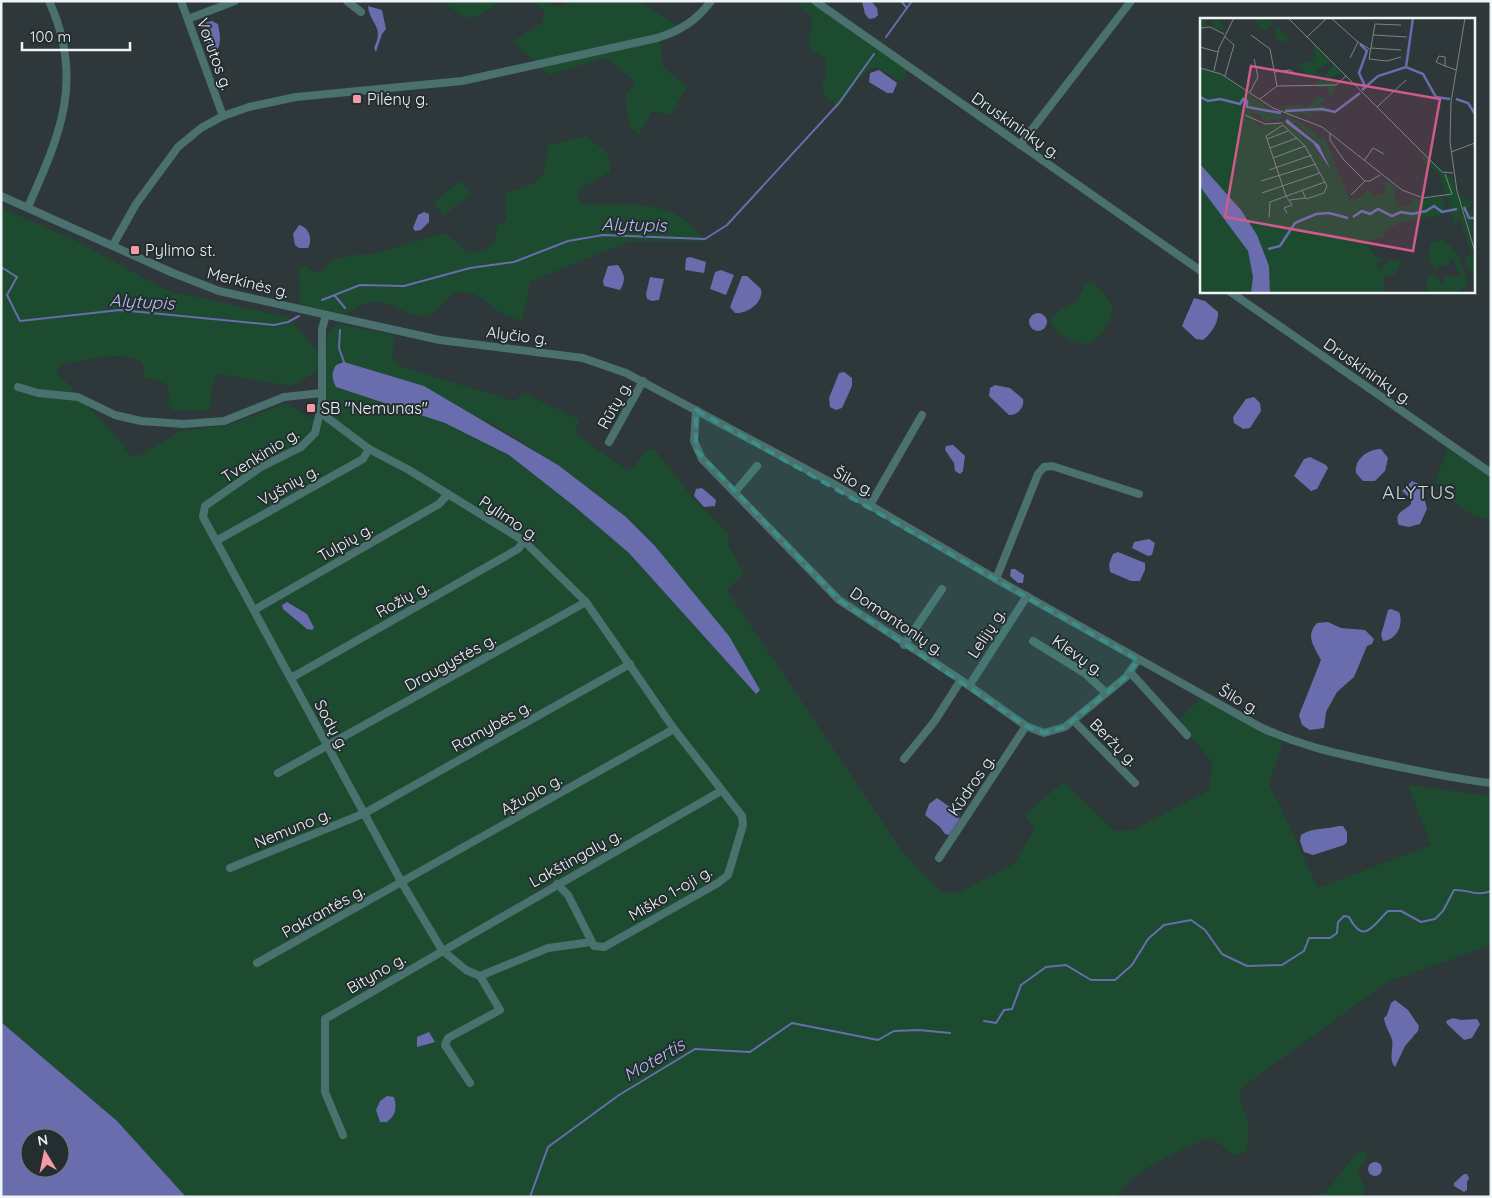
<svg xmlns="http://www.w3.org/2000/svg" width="1492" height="1198" viewBox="0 0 1492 1198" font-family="Quicksand,sans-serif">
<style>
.green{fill:#1c4b30;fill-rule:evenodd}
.water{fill:#696dae;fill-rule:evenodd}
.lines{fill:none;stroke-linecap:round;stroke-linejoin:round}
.stream{stroke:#696dae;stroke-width:2}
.minor{stroke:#4a716d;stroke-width:8}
.marked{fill:#3c8f89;fill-opacity:0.2;stroke:#3c8f89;stroke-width:4;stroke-dasharray:10 6;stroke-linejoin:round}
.poi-dot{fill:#f49aa4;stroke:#242d2f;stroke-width:2}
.labels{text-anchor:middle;stroke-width:4;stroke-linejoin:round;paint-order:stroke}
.street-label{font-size:16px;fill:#eff5f6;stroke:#242d2f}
.poi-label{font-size:16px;fill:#eff5f6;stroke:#242d2f;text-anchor:start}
.water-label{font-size:18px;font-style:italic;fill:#b8bef5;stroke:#242d2f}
.quarter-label{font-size:19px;letter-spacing:1px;fill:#d0dbdf;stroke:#242d2f}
.inset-river{fill:none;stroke:#696dae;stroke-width:2.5}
.inset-road{fill:none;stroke:#7b8385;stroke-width:1}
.view{fill:#d05a8a;fill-opacity:0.15;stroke:#d05a8a;stroke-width:2.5}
.inset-edge{fill:none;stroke:#eff5f6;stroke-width:2.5}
</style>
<rect width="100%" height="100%" fill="#2e3739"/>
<g class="green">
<path d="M442,1H503C470,20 474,26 442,1Z"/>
<path d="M531,1H546L559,7L573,1H638L679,26L659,34L663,67L687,87L671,115L652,111L639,135C624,124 629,111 625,95L635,82L608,59H600L549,75L513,41L543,22L544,11Z"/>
<path d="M795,1H808L908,69L902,82L876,67C861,70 848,96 839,107C809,83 828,89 826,62L823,56L809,49C806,37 815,28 811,16Z"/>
<path d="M585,136C598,146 615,153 610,172L579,189L577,195L580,202C591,206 602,204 614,204C657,205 678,207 706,241H631L531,281L522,320C497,319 484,291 461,292C445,293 440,314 424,316C410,318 395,304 381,302C366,299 358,310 345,313C335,314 311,307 300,305L299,267L306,266L317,273L323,271L330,261L354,255H369L445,233L468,252L476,253L487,249L494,242L498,225L506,220L505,195L508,192C544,181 543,182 549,145Z"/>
<path d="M461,181L471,195L443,215L433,202Z"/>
<path d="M1,208L77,241L166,290L290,318L318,353L317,372L291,386L218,374L213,379L210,411L173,410L168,406C171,372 163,387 143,376L144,368L141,361C115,350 86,360 60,365L56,371L121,442L130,456L141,455L180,431L229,425L281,405L288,404L308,417L316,419L328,409L326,404L327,334L338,324L395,335L392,358L399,366L514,401L525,393L580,420L574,433L630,472L646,450L654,449L693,498L729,534L728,545L744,573L727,590L904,854L941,892L958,893L1014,864L1034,830L1025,815L1063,782L1115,831H1131L1208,791L1213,763L1178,721L1202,697L1283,742L1269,783L1318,888L1431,845L1408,785L1491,796V945L1387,982L1240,1089C1238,1103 1245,1110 1248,1123C1250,1133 1248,1142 1246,1151L1236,1156L1211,1138C1178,1150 1141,1166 1118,1194L1119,1197H186L117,1121L1,1022ZM336,387L491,423L558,465L626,517L656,546L756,694L629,553L574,506L509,455L445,423Z"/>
<path d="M1092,282C1099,289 1109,297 1112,307C1114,316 1098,344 1087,344C1075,343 1051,332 1050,320L1061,309L1076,302L1086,283Z"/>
<path d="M1448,448L1491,478V519C1466,518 1451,499 1435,481Z"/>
<path d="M1364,1151L1369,1156L1357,1170L1365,1187L1362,1197H1309L1326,1192L1356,1153Z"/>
</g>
<g class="water">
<path d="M862,1H871L877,8L878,15L875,18L869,19L865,14Z"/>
<path d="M368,6L382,10L386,29L382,34L376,52L374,48C385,26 370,25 368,6Z"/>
<path d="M212,21L218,24C220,35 222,43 216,52H211L201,26L203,23Z"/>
<path d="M879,70L897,83L893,93H887L869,82L870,73Z"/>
<path d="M424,212L429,214V222L421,230L415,231L413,228L418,215Z"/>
<path d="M299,225C309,227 313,240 308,248H299L295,245L293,234Z"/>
<path d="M690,257L706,262L704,273L685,270L686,258Z"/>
<path d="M618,265C625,275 626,280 620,290L604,286L603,281L608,266Z"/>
<path d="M721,270L734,275L726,295L710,289L715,272Z"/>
<path d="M742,276H747L761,289C764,302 748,314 735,313L730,307Z"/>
<path d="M650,277L664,279L659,300L652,301L647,299L646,294Z"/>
<path d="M1194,298L1205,301L1218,312C1219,322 1211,334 1203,340L1196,339L1182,326Z"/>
<circle cx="1038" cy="322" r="9"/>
<path d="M344,362L424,386L558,465L626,517L655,546L729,636L760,690L756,694L629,553L574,506L509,455L445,423L336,387C332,379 331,373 336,365Z"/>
<path d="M844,372L852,378V386L842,408L836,410L830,407L829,398L839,373Z"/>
<path d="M995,385L1010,388L1023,399C1025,407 1017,416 1009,415L989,396L990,388Z"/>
<path d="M1254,397L1260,403L1261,411L1250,428L1243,429L1234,423L1233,417L1246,399Z"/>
<path d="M953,445L965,456L963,471L960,474L955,471L954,463L945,450L946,446Z"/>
<path d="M1381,449L1388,458L1385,471L1375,481H1363L1356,473C1354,459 1368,449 1381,449Z"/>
<path d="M1310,457L1326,465L1328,468L1317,489L1311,491L1294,476L1304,459Z"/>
<path d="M1412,481L1421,485L1427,509L1420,524L1409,527L1399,525C1393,513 1404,511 1411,504V499L1402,491Z"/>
<path d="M702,488L716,500L715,506L704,507L694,496L696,489Z"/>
<path d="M1149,539L1155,543L1152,555L1148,556L1132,548L1134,542Z"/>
<path d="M1118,552L1145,563V570L1140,581H1131L1110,572L1109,564L1113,554Z"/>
<path d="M1011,569H1015L1024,575L1023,583H1018L1010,576Z"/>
<path d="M287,602L307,614L314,628L312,630L307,629L283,609L282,605Z"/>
<path d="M1391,609L1399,612C1404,624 1397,640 1383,641L1381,635L1388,610Z"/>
<path d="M1328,622L1341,628L1365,630L1374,639L1372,644L1367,646L1354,677L1337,692L1326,712L1324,728L1310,730L1302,725L1299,715L1321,660C1314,646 1305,636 1317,623Z"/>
<path d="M937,798L960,814L959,820L949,835L945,834L940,827L925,815L929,804Z"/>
<path d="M1338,826H1343L1347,832V842L1344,845L1313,855L1304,852L1300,841L1301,835C1313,827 1325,830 1338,826Z"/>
<path d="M1395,1000L1408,1010L1419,1026L1418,1031L1405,1046L1395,1067C1388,1059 1394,1049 1392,1040C1390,1032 1385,1027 1384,1018L1387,1015L1391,1003Z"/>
<path d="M1453,1018L1461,1020L1477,1019L1480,1024L1472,1038L1464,1040L1447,1024L1446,1021Z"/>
<path d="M1,1022L117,1121L186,1197H1ZM30,1138H60V1168H30Z"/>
<path d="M429,1032L435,1042L417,1047V1037Z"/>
<path d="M387,1096L394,1097C397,1108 396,1115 387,1122H380L376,1110L380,1101Z"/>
<circle cx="1375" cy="1169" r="7"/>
<path d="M1464,1174H1467L1469,1178L1467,1182V1190L1464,1192L1454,1186V1183Z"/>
</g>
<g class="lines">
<g class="stream">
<path d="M901,1L907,8"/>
<path d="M886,37L912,1"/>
<path d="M1,267L17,277L7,295L20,321L120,310L274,325L288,322L299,316"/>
<path d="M335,296L345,308"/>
<path d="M322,300L360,285L404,286L470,268L514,262L568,241L603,235L705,239L727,225L839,103L874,54"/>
<path d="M340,330L339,348L344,362"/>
<path d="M984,1021L996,1023L1004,1010L1012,1009L1021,985L1046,967L1066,965L1091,980H1115L1132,965L1148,939L1164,925L1191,920L1205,930L1222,954L1247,966L1282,965L1304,951L1309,938H1330L1337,933L1338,922L1344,916L1349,917C1364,946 1373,925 1388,911H1401L1421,922L1435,919L1443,911L1454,890C1468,889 1476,897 1491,891"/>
<path d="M530,1197L548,1147L619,1095L695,1049L750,1052L792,1023L878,1040L894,1031L919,1030L950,1033"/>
</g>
<g class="minor">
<path d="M181,1L223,116"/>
<path d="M347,1L361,12"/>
<path d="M815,1L1201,271"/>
<path d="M188,19L235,1"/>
<path d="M1020,145L1131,1"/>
<path d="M1,196L173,273L219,291L440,340L583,358L626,373L832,483L996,579L1260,727C1303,747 1339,754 1385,764C1420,771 1455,779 1491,783"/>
<path d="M28,207C60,135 85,79 49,1"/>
<path d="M113,245L136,204L178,147L201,128L223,116L249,107L296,97L462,81L657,38C680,31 696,21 711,1"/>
<path d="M1229,291L1491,473"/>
<path d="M326,315L322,329V403L315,433L301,447L261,467L205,506L203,517L402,883L442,950L466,970L480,976L500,1010L448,1038L445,1045L470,1083"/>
<path d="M18,387L38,393L78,397L115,415L141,421L183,424L224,421L284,397L322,393"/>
<path d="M696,410L694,441L702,459L839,600L961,680L1026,726L1044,733L1065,727L1126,677L1138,660"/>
<path d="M321,413L369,449L409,470L524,541L586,602L674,729L742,816L743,825L728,875L718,883L604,947L594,946L568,895L557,884"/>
<path d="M609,442L643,381"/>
<path d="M735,492L757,466"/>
<path d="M870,505L922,415"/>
<path d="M216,541L363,459L369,449"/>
<path d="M996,579L1038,474L1044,467L1052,466L1139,494"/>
<path d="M254,610L439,504L448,494"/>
<path d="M1033,641L1086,674L1106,693"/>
<path d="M904,645L942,589"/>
<path d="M1130,672L1187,735"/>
<path d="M291,678L518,549L524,541"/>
<path d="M969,686L1027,596"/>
<path d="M1074,721L1135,783"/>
<path d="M904,759L934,722L961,680"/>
<path d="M278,773L586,602"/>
<path d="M939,858L1026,726"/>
<path d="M230,868L365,813L630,664"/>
<path d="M257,963L674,729"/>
<path d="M480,976L548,948L591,942"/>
<path d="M343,1135L325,1092V1019L721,791"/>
</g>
</g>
<path class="marked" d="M696,410L1138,660L1126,677L1065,727L1044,733L1026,726L839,600L696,450Z"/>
<g class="poi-dot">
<rect x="352" y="94" width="10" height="10" rx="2.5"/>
<rect x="130" y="245" width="10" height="10" rx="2.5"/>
<rect x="306" y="403" width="10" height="10" rx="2.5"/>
</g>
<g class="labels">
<g class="street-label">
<text transform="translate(215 54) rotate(70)" y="6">Vorutos g.</text>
<text transform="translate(1016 125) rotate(35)" y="6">Druskininkų g.</text>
<text transform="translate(248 282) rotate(14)" y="6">Merkinės g.</text>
<text transform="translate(517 335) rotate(7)" y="6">Alyčio g.</text>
<text transform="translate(1368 371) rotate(35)" y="6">Druskininkų g.</text>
<text transform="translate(614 405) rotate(-61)" y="6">Rūtų g.</text>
<text transform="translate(260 455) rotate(-32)" y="6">Tvenkinio g.</text>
<text transform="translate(854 481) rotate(29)" y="6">Šilo g.</text>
<text transform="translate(288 485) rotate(-29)" y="6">Vyšnių g.</text>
<text transform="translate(509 518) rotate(34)" y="6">Pylimo g.</text>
<text transform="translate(345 542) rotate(-30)" y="6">Tulpių g.</text>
<text transform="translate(402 599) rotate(-29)" y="6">Rožių g.</text>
<text transform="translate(897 621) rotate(34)" y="6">Domantonių g.</text>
<text transform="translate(986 633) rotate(-57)" y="6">Lelijų g.</text>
<text transform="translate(1078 655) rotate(35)" y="6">Klevų g.</text>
<text transform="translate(450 662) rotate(-29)" y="6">Draugystės g.</text>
<text transform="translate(1239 699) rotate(30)" y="6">Šilo g.</text>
<text transform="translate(332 725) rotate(62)" y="6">Sodų g.</text>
<text transform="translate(491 726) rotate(-29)" y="6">Ramybės g.</text>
<text transform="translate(1114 742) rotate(45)" y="6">Beržų g.</text>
<text transform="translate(971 785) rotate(-56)" y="6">Kūdros g.</text>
<text transform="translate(531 794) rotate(-29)" y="6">Ąžuolo g.</text>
<text transform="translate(292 828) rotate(-22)" y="6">Nemuno g.</text>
<text transform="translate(575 858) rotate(-29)" y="6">Lakštingalų g.</text>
<text transform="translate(670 893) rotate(-30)" y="6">Miško 1-oji g.</text>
<text transform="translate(323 911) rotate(-29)" y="6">Pakrantės g.</text>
<text transform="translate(376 973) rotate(-30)" y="6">Bityno g.</text>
</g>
<g class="poi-label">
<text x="367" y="105">Pilėnų g.</text>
<text x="145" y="256">Pylimo st.</text>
<text x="321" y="414">SB "Nemunas"</text>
</g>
<g class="water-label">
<text transform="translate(634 225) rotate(1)" y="6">Alytupis</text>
<text transform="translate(142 302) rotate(3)" y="6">Alytupis</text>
<text transform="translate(654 1060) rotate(-30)" y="6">Motertis</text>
</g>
<g class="quarter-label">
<text x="1419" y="499">ALYTUS</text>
</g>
</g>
<g transform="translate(1200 18)">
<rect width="275" height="275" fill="#2e3739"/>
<path d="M0,0H17L26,13L12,9L14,3L9,1L6,4L7,8L0,9ZM52,0H71L72,7L64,13ZM77,6L80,13L90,19L82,25L75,18ZM113,26L142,54L130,60L136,66L134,71L136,74L129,79L127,69L119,70L115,64L119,63L117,59L109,60L97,47L112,43L115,36ZM130,44L133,48L122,61L116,52ZM0,51L17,54L66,88L81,95L84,99L80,103L71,100L69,104H64L60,96L51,95L58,108L79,105L82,108L87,96L115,114L120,121L124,119L150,182L160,180L168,170L174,178L186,175L184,165L188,163L197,170L194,175L198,189L213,187L212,179L222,182L242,179L246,196L205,203L184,213L183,221L179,219L166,224L175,239L183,242L176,246L179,251L183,250L187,243L202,242L194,257L183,258L186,275H70L69,248L57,217L41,192L0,146ZM85,104L96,106L111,119L122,131L132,152L106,117ZM118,78L125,81L120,86L135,94L112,95L110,100L103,95L98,97L82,93L83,88L102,87L107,90ZM224,137L243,156L252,158L275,238V261L264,241L272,237L259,198L255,208L240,157L225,145L222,141ZM0,167L48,233L53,259L51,275H0ZM263,175L265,183L272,182L268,192L275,197L271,207L274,215H270L259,176L262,178ZM243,221L258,236L268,266L257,275H226L228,255L239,260L242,268L245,258L261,259L254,244L256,239L249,243V247H241L235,253L228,238L230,225Z" fill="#1c4b30" fill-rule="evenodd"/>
<path d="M87,101L119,127L131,152L113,125L85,104ZM0,146L41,192L57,217L69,248L70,275H51L53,259L48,233L4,174L0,167Z" fill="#696dae"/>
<path class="inset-river" d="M160,26L167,33L159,55L165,68M206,49L213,0M162,72L178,58L206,49L223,56L236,79L250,81M0,79L8,83L20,81L40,86L43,81L47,83V89L81,95M256,81L268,85L275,96M85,93L122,91L135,94L160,75M264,189L269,200H275M153,199L162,193L170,196L178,191L192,198L201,194L212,196L226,193L234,188L242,194L257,191M68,231L80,228L95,205L116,196L129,195L148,200"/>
<path class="inset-road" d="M88,0L242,154L253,155M131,0L158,24L150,40M265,0L251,84L250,124L257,173L275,234M0,10L10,9L24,16M51,17L70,31L77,68M173,17L207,19M24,18L34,27L25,58M107,19L127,0M158,24L171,32M0,29L18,34M171,30L201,32M201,39L187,43L169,41L175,6L201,7M245,48V39L239,38L236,44L245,48L251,50L256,52M0,50L21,56L73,90L122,109L202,172L223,180L252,176L245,156M14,53L19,30L34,0M75,54L90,52L97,57M50,74L58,59L54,41M60,81L77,68L136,67L146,58M177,89L206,62M45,97L65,106L83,105M83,107L105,128L127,168L124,175L106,181L102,172M83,107L66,118L86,178L92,187L84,190L87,195M130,115V122L144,142L165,163H170L180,157M67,121L88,113M70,130L97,120M251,134L275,125M73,140L105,128M164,143L173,130L184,136M69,152L112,137M61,163L116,146M62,175L120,155M151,177L165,163M90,182L105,180M69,199L70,184L125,164"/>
<path class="view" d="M51,48L240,81L213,233L25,199Z"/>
<rect width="275" height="275" class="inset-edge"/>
</g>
<rect width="1492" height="1198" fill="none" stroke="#eff5f6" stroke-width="5"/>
<g transform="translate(45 1153) rotate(350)"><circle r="24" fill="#242d2f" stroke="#757d7f"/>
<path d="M0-4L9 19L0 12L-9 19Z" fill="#f49aa4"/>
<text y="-8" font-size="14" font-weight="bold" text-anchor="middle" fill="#eff5f6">N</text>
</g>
<path d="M22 42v8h108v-8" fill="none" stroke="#eff5f6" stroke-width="2.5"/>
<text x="30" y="42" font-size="15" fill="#eff5f6" stroke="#242d2f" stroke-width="4" paint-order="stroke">100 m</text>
</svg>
